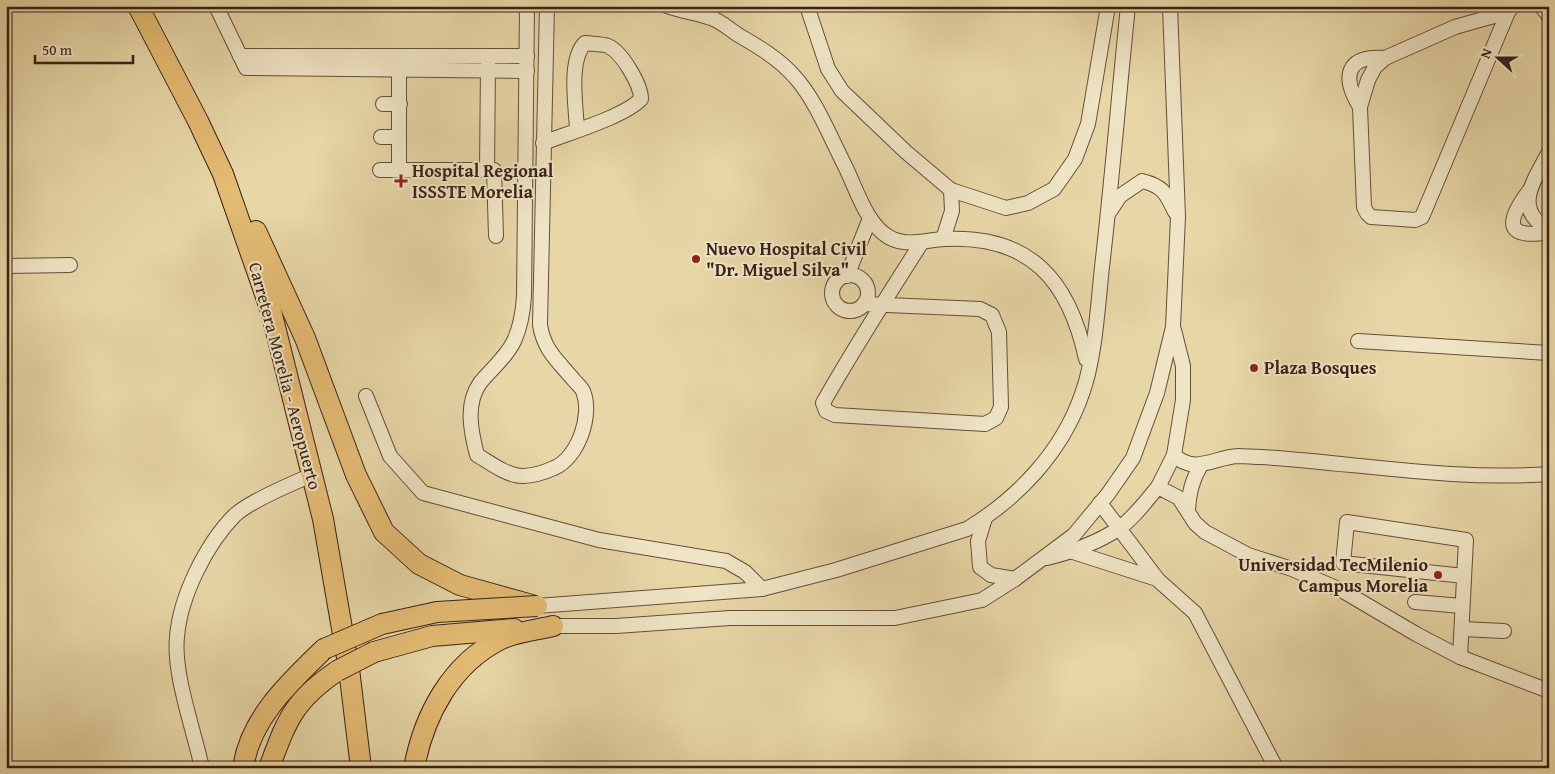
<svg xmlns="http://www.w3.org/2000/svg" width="1555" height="774" viewBox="0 0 1555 774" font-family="'Gentium Book Plus',serif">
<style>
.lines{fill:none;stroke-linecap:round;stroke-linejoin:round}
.minor-casing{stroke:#644e3b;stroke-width:16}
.highway-casing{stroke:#392117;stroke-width:22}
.minor{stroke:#efe4c5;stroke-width:14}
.highway{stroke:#e4bb73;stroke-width:20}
.highway-bridge-casing{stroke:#392117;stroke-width:22;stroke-linecap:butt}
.highway-bridge{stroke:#e4bb73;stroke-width:20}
.poi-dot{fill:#8f2418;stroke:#efe4c5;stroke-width:2}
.labels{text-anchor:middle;stroke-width:4;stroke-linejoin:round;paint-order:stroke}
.poi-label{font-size:18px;font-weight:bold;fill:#392117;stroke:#efe4c5;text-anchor:start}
.street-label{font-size:18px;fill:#392117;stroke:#efe4c5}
</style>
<rect width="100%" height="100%" fill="#e7d6a6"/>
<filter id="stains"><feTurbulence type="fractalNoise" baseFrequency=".004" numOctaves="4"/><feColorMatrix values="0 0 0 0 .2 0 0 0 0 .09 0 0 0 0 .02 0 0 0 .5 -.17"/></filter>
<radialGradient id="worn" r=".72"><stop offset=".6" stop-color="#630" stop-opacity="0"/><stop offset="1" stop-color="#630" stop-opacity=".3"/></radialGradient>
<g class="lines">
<defs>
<g id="minor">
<path d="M216,6L246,68L527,71"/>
<path d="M527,6L524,296C523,312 521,326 514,341C506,358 491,369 480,383C465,404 471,432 477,455C508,474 518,484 554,468C578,458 593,415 583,391C581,387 576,383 573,379C557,360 544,350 540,325L547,6"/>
<path d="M667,6C681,11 696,13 711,18C721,21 730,30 740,36C759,47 779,59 794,76C815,98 832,141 846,168C856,189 865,218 883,233C902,249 923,240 945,239C1030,235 1069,280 1086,359"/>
<path d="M807,6L828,69L842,91L906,152L951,190L1006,208L1028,203L1054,189L1075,159L1088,124L1108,6"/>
<path d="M1541,6L1549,16"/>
<path d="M1508,12L1455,27L1385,58L1375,67L1368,80L1360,107L1364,207L1367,213L1371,217L1415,220L1422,217L1508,12L1513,6"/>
<path d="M240,56H527"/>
<path d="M383,104H400"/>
<path d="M1360,107C1342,78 1345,55 1385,58"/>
<path d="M381,137H399"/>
<path d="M543,143C568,133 624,117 641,99C641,85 622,52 608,46C602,44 592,44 585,43C568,60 576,106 577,130"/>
<path d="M1549,152C1535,179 1511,210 1549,229"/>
<path d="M380,170H494L496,236"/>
<path d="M399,170V64"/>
<path d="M487,171L488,64"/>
<path d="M1529,191C1506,221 1504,240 1549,232"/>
<path d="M1110,211L1120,196L1142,181C1163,186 1166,193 1175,212"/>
<path d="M943,239L952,211L951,190"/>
<path d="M6,266L70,265"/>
<circle cx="850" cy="293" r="18"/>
<path d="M847,276L870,218"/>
<path d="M864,304L980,309L992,315L999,332L1001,407L996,418L985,424L835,415L826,411L823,403C854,348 888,295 922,242"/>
<path d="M1174,330L1183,366V400L1174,455C1194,475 1215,457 1238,456C1246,456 1253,457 1261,457C1357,463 1452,481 1549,474"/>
<path d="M1358,341L1549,353"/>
<path d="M366,396L390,456L423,493L599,540L726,561L745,572L762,589"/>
<path d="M1158,487L1174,455"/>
<path d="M1100,503L1158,580L1195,613L1276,768"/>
<path d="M1188,511C1189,493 1192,480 1201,465"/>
<path d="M985,518L978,541L980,567L991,575L1015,579"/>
<path d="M1073,552L1157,579"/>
<path d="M1047,558C1071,552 1097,543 1118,529C1134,518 1146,501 1158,487L1179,498L1195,523L1205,532L1248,555L1292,569L1343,591L1416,634L1460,657L1549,691"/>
<path d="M1415,602L1462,606"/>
<path d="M537,606L762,589L836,570L967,529C1018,498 1062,452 1082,394C1095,359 1098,304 1102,267C1112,180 1119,93 1128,6"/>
<path d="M553,626H616L730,618H895L982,600L1015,579L1074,535L1108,494L1133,458L1157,393L1173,327L1178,217L1170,6"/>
<path d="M1462,629L1504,631"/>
<path d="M1460,657L1466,540L1347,522L1343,563L1464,576"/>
<path d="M202,768C194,730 173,674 177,637C180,597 206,544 235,515C249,502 293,483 312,475"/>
</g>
<g id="highway">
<path d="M138,6L198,121L223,174L271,311L323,519L349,669L361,768"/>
<path d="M256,231L305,338L356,475L384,532L419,564L460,585L532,605"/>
<path d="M374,652L432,636L514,629"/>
<path d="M243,768C250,718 290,682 324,649"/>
<path d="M269,768C287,720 293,701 337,671"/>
<path d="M414,768C424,715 451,664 501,639C516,632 537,630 553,626"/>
</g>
</defs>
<use href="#minor" class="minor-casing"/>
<use href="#highway" class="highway-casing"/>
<use href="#minor" class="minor"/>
<use href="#highway" class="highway"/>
<defs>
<g id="highway-bridge">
<path d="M324,649L382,624L437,612L537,606"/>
<path d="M337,671L374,652"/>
</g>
</defs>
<use href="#highway-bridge" class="highway-bridge-casing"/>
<use href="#highway-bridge" class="highway-bridge"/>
</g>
<g class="poi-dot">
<path d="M398.5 173.5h5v5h5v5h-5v5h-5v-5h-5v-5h5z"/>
<circle cx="696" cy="259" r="5"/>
<circle cx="1254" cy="368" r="5"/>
<circle cx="1438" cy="575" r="5"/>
</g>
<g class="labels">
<g class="poi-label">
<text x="412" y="177">Hospital Regional<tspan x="412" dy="21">ISSSTE Morelia</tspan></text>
<text x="706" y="255">Nuevo Hospital Civil<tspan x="706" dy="21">"Dr. Miguel Silva"</tspan></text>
<text x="1264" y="374">Plaza Bosques</text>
<text x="1428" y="571" text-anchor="end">Universidad TecMilenio<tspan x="1428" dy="21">Campus Morelia</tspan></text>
</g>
<g class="street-label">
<text transform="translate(285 376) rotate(75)" y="6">Carretera Morelia - Aeropuerto</text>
</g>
</g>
<rect width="1555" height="774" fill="none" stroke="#e7d6a6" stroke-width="25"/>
<rect x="8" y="8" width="1540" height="759" fill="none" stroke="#392117" stroke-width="2.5"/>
<rect x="12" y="12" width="1530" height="749" fill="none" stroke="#392117"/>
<g transform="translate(1498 58) rotate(291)" stroke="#efe4c5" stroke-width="4" paint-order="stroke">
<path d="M0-4L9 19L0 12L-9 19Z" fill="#392117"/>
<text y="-8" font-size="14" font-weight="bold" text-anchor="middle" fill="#392117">N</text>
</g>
<path d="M35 55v8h98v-8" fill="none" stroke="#392117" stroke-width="2.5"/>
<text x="42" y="55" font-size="15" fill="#392117" stroke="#efe4c5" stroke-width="4" paint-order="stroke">50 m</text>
<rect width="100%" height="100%" filter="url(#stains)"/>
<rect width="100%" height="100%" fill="url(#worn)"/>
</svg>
